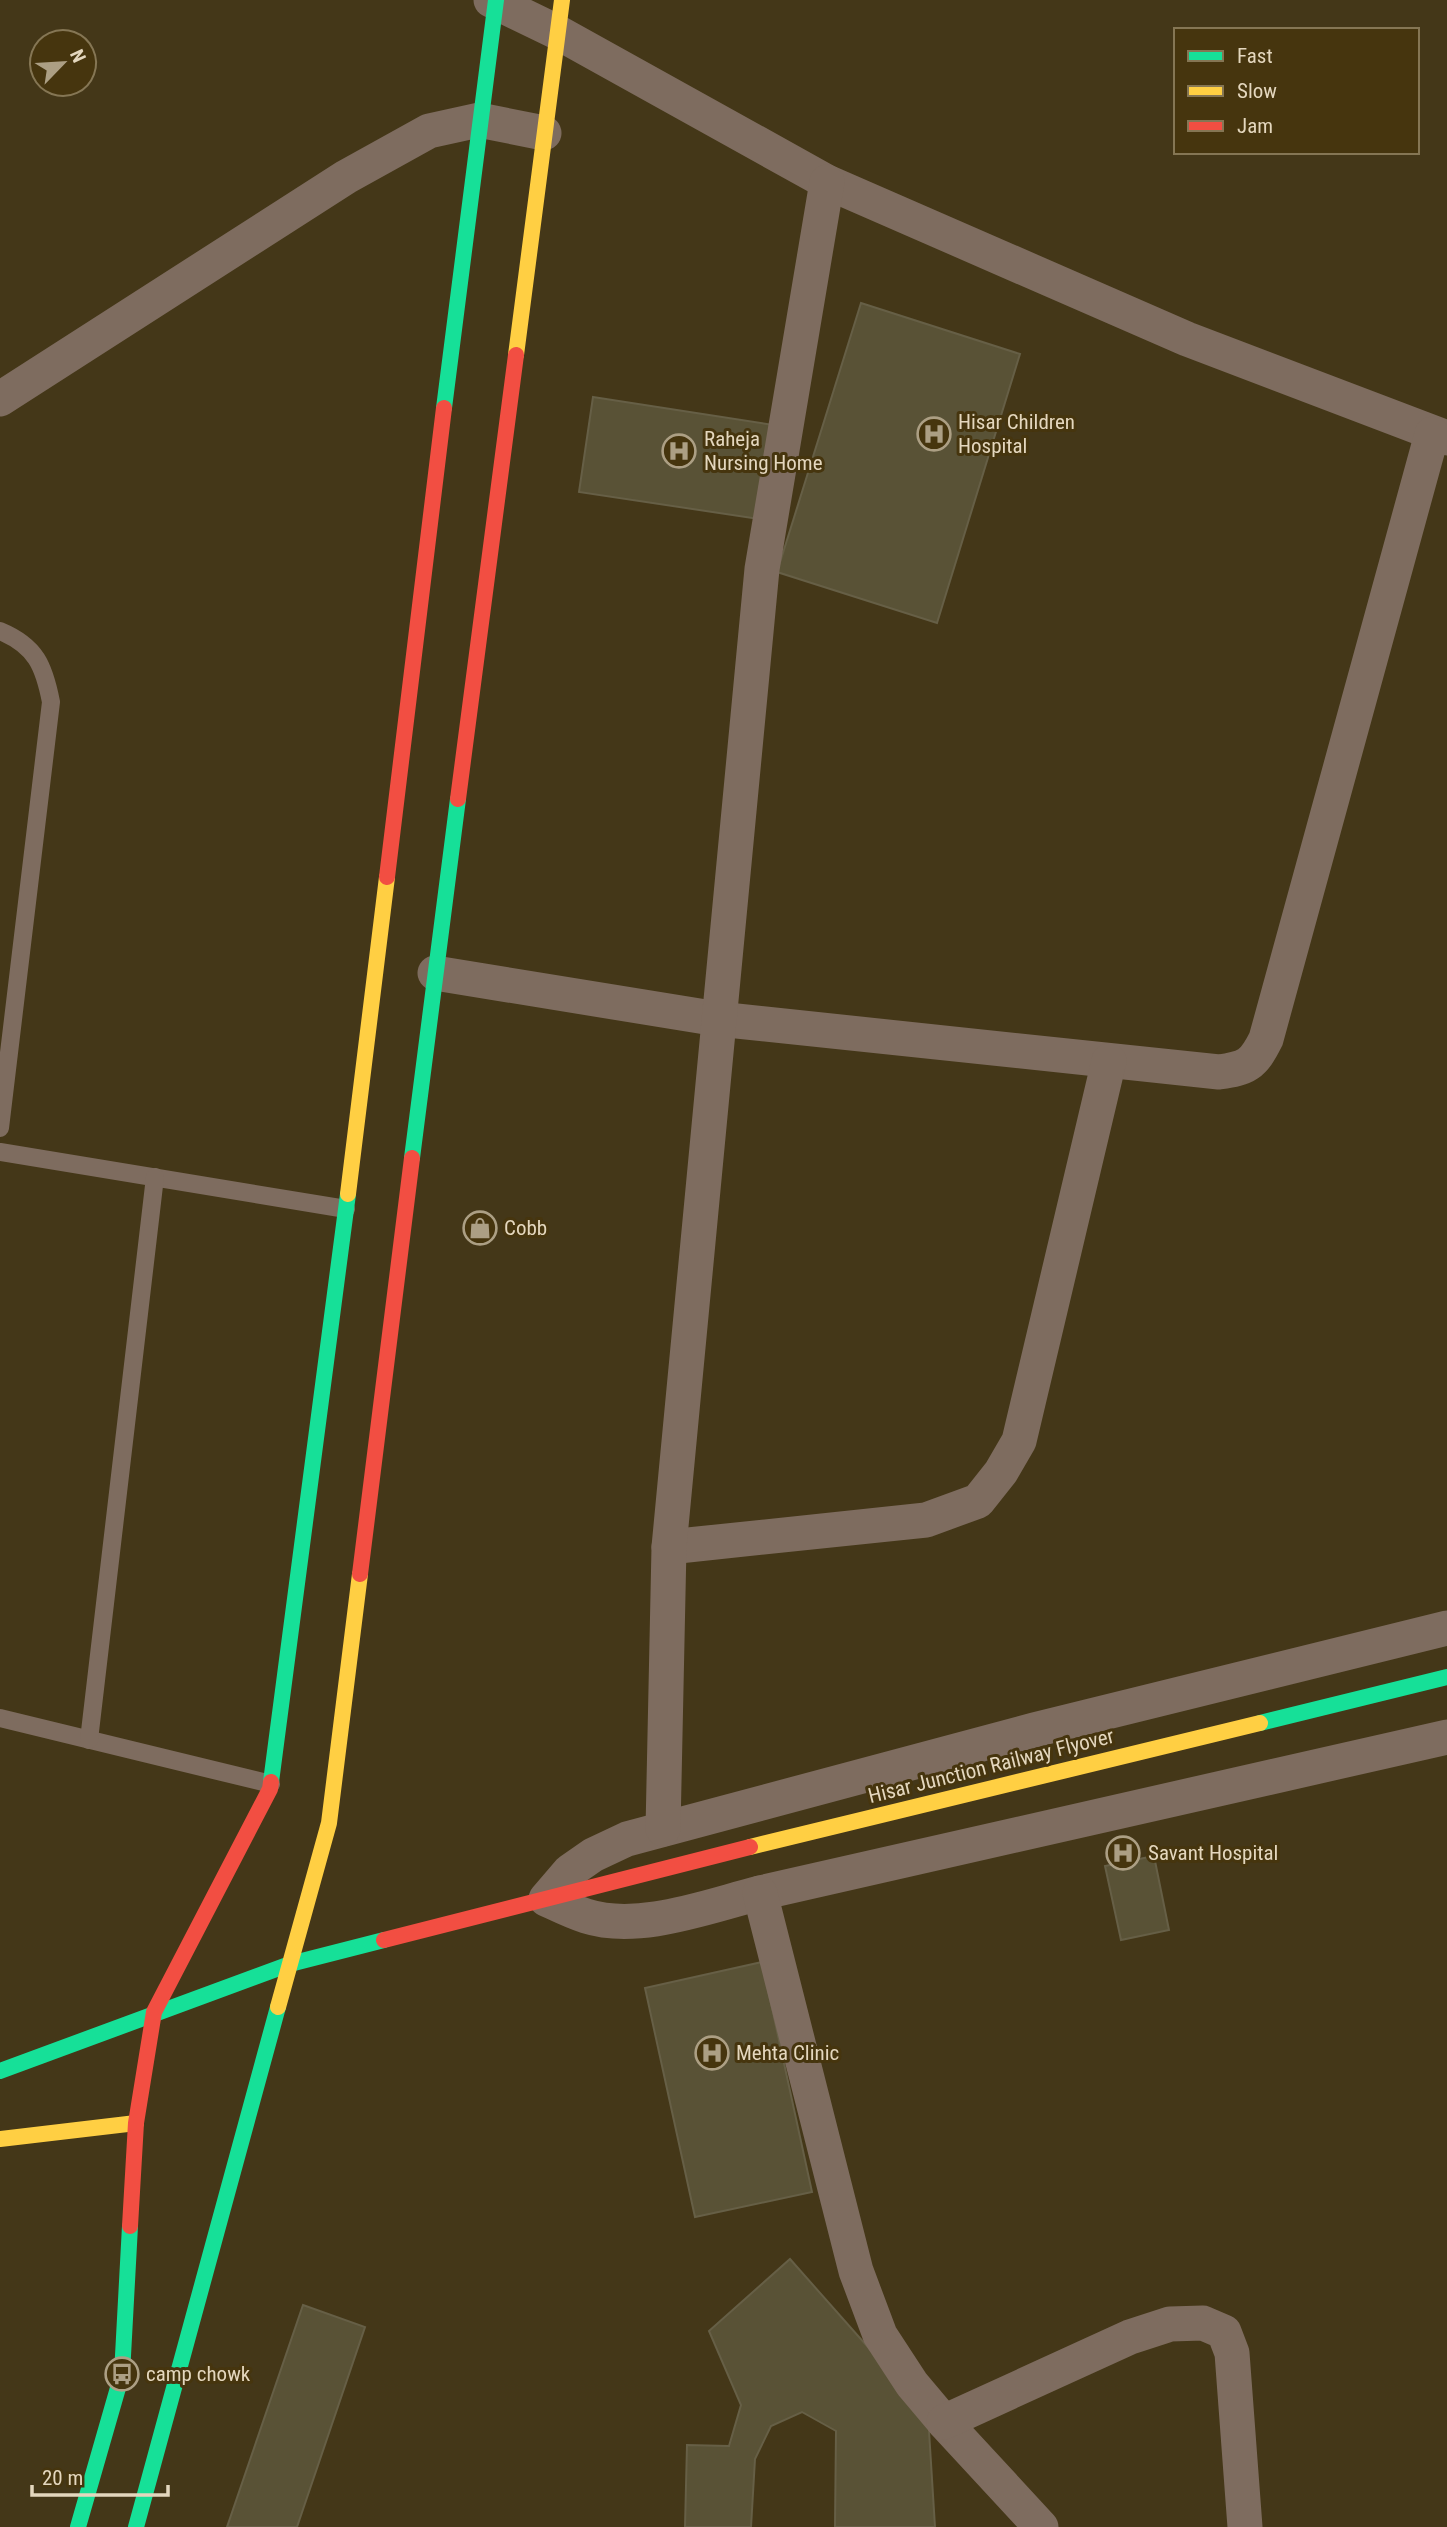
<svg xmlns="http://www.w3.org/2000/svg" width="1447" height="2527" viewBox="0 0 1447 2527" font-family="'Roboto Condensed',sans-serif">
<style>
.building{fill:#595236;stroke:#665f46;stroke-width:2}
.lines{fill:none;stroke-linecap:round;stroke-linejoin:round}
.lane{stroke:#7e6c5f;stroke-width:18}
.street{stroke:#7e6c5f;stroke-width:35}
.fast{stroke:#16e098;stroke-width:16}
.slow{stroke:#ffcf43;stroke-width:16}
.jam{stroke:#f24e42;stroke-width:16}
.labels{text-anchor:middle;stroke-width:6;stroke-linejoin:round;paint-order:stroke}
.poi-label{font-size:21px;fill:#e4d7be;stroke:#46350e;text-anchor:start}
.street-label{font-size:21px;fill:#e4d7be;stroke:#46350e}
</style>
<rect width="100%" height="100%" fill="#443718"/>
<g class="building">
<path d="M861,303L1020,354L937,623L777,572Z"/>
<path d="M593,397L780,426L766,520L579,492Z"/>
<path d="M1154,1856L1169,1930L1121,1940L1105,1866Z"/>
<path d="M762,1962L812,2192L695,2217L645,1988Z"/>
<path d="M790,2259L928,2415L935,2527H835L836,2431L802,2412L771,2426L755,2459L751,2527H685L687,2445L729,2446L741,2405L709,2331Z"/>
<path d="M303,2305L365,2327L297,2527H227Z"/>
</g>
<g class="lines">
<g class="lane">
<path d="M0,631C36,646 44,666 51,702L0,1128"/>
<path d="M0,1152L346,1209"/>
<path d="M0,1718L271,1784"/>
<path d="M89,1740L155,1177"/>
</g>
<g class="street">
<path d="M491,0L557,32L827,182L1187,339L1447,438"/>
<path d="M0,399L346,177L429,131L479,120L544,133"/>
<path d="M435,973L718,1019L1219,1072C1247,1068 1253,1065 1266,1039L1432,434"/>
<path d="M669,1547L926,1520L978,1501L1001,1472L1019,1441L1109,1061"/>
<path d="M1447,1628L1034,1730L627,1839L593,1855L570,1871L546,1899C559,1905 573,1912 586,1916C639,1933 708,1906 760,1893L1447,1737"/>
<path d="M663,1829L669,1547L762,569L827,182"/>
<path d="M760,1893L856,2271L880,2335L912,2384L944,2422L1041,2527"/>
<path d="M944,2422L1130,2337L1170,2324L1203,2323L1224,2332L1232,2353L1245,2527"/>
</g>
<g class="fast">
<path d="M444,408L496,0"/>
<path d="M412,1158L458,799"/>
<path d="M1260,1723L1447,1677"/>
<path d="M271,1782L348,1194"/>
<path d="M0,2071L290,1964L384,1940"/>
<path d="M78,2527L122,2374L130,2226"/>
<path d="M136,2527L278,2007"/>
</g>
<g class="slow">
<path d="M516,355L562,0"/>
<path d="M348,1194L387,877"/>
<path d="M750,1847L1260,1723"/>
<path d="M278,2007L329,1823L360,1574"/>
<path d="M0,2139L136,2123"/>
</g>
<g class="jam">
<path d="M458,799L516,355"/>
<path d="M387,877L444,408"/>
<path d="M360,1574L412,1158"/>
<path d="M384,1940L750,1847"/>
<path d="M130,2226L136,2123L154,2012L270,1789L271,1782"/>
</g>
</g>
<defs>
<symbol id="hospital-ring" viewBox="-11 -11 22 22"><circle r="9.5" fill="#46350e" stroke="#ac9f84" stroke-width="1.5"/><path d="M-5-5h3v3.5h4V-5h3V5h-3V1.5h-4V5h-3Z" fill="#ac9f84"/></symbol>
<symbol id="shop-ring" viewBox="-11 -11 22 22"><circle r="9.5" fill="#46350e" stroke="#ac9f84" stroke-width="1.5"/><path d="M-5-2.5h2.3a2.7 3.5 0 0 1 5.4 0H5L5.5 6h-11ZM-1.5-2.5h3a1.5 2.3 0 0 0-3 0Z" fill="#ac9f84"/></symbol>
<symbol id="bus-ring" viewBox="-11 -11 22 22"><circle r="9.5" fill="#46350e" stroke="#ac9f84" stroke-width="1.5"/><path d="M-5-6H5V4H4V6H2V4H-2V6H-4V4H-5ZM-3.5-4V0h7V-4ZM-3.5 1.2v1.5H-2V1.2ZM2 1.2v1.5H3.5V1.2Z" fill="#ac9f84"/></symbol>
</defs>
<g fill-rule="evenodd">
<use href="#hospital-ring" x="915" y="415" width="38" height="38"/>
<use href="#hospital-ring" x="660" y="432" width="38" height="38"/>
<use href="#shop-ring" x="461" y="1209" width="38" height="38"/>
<use href="#hospital-ring" x="1104" y="1834" width="38" height="38"/>
<use href="#hospital-ring" x="693" y="2034" width="38" height="38"/>
<use href="#bus-ring" x="103" y="2355" width="38" height="38"/>
</g>
<g class="labels">
<g class="poi-label">
<text x="958" y="429">Hisar Children<tspan x="958" dy="24">Hospital</tspan></text>
<text x="704" y="446">Raheja<tspan x="704" dy="24">Nursing Home</tspan></text>
<text x="504" y="1235">Cobb</text>
<text x="1148" y="1860">Savant Hospital</text>
<text x="736" y="2060">Mehta Clinic</text>
<text x="146" y="2381">camp chowk</text>
</g>
<g class="street-label">
<text transform="translate(991 1766) rotate(-14)" y="7">Hisar Junction Railway Flyover</text>
</g>
</g>
<rect x="1174" y="28" width="245" height="126" fill="#46350e" stroke="#857654" stroke-width="2"/>
<rect x="1188" y="51" width="35" height="10" fill="#16e098" stroke="#857654" stroke-width="2"/>
<text x="1237" y="63" font-size="21" fill="#e4d7be">Fast</text>
<rect x="1188" y="86" width="35" height="10" fill="#ffcf43" stroke="#857654" stroke-width="2"/>
<text x="1237" y="98" font-size="21" fill="#e4d7be">Slow</text>
<rect x="1188" y="121" width="35" height="10" fill="#f24e42" stroke="#857654" stroke-width="2"/>
<text x="1237" y="133" font-size="21" fill="#e4d7be">Jam</text>
<g transform="translate(63 63) rotate(65)"><circle r="33" fill="#46350e" stroke="#857654" stroke-width="2"/>
<path d="M0-5L12 26L0 18L-12 26Z" fill="#ac9f84"/>
<text y="-10" font-size="19" font-weight="bold" text-anchor="middle" fill="#e4d7be">N</text>
</g>
<path d="M32 2485v10h136v-10" fill="none" stroke="#e4d7be" stroke-width="3.5"/>
<text x="42" y="2485" font-size="21" fill="#e4d7be" stroke="#46350e" stroke-width="5" paint-order="stroke">20 m</text>
</svg>
